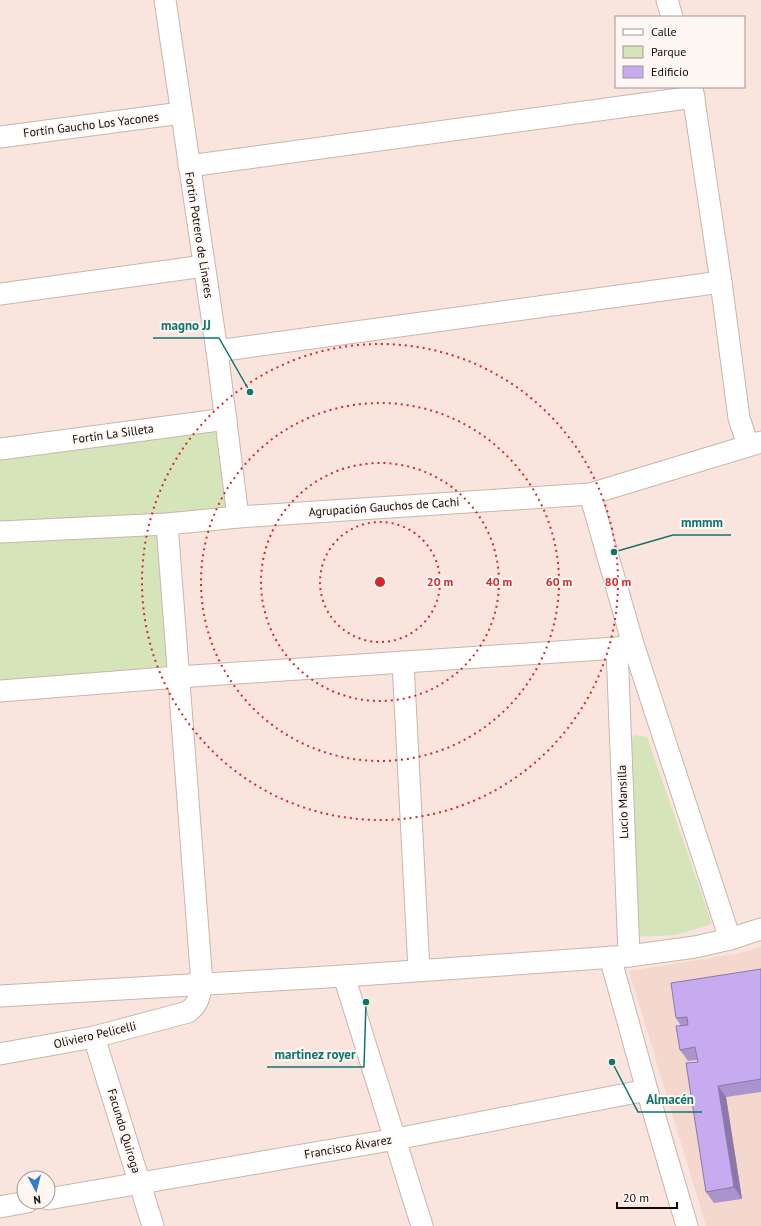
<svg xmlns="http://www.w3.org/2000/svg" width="761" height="1226" viewBox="0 0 761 1226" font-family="'PT Sans',sans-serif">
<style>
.built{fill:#f4d8cd}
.green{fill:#d5e5b9}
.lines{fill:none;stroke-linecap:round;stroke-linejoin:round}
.street-casing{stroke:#c9b5ae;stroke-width:23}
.street{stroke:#fff;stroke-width:21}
.wall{fill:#ab93ce}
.shaded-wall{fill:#8b78a8}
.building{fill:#c7abf0;stroke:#8b78a8}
.ring{fill:none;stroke:#d62828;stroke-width:2;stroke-dasharray:2 4}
.labels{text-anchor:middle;stroke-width:4;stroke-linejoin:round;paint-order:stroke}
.street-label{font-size:12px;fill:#110b08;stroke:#fef6f3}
.centre{fill:#d62828;stroke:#fef6f3;stroke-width:2}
.ring-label{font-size:12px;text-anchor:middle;font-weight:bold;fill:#d62828;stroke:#fef6f3;stroke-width:4;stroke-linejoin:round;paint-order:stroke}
.leader{fill:none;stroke:#0f766e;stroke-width:1.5}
.callout-dot{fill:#0f766e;stroke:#fef6f3;stroke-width:1.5}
.callout-label{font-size:13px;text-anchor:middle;font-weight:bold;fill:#0f766e;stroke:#fef6f3;stroke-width:4;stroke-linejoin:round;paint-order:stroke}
</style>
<rect width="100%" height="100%" fill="#fae5de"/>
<path class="built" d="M761,947V1226H706L629,971L735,954Z"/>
<g class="green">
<path d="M226,419L238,517L0,530V449Z"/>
<path d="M167,524L178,677L0,691V532Z"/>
<path d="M635,735L647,737L712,924L676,935L636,937L626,742Z"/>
</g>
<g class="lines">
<defs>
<g id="street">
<path d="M165,0L217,351L238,517"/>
<path d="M667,0L672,17"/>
<path d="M692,87L721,282L739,418L748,445"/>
<path d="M0,137L181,113"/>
<path d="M189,166L694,97"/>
<path d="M0,294L204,266"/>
<path d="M217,351L721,282"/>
<path d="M0,449L226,419"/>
<path d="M590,494L633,644L730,939"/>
<path d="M0,532L167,524L238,517L590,494L761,442"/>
<path d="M617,648L629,956"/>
<path d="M403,662L419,970"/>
<path d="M0,691L178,677L617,648L633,644"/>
<path d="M610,957L647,1090L687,1226"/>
<path d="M344,976L422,1226"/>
<path d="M0,996L344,976L629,956L695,947L730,939L761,929"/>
<path d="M94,1037L153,1226"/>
<path d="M0,1054L94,1037L188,1012C199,1004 199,996 202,984L167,524"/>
<path d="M48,1199L396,1139L647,1090"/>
<path d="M0,1207L27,1202"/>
</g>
</defs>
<use href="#street" class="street-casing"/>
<use href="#street" class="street"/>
</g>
<path class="wall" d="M761,969V1092L726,1097L742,1199L714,1203L706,1192L697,1060L688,1061L680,1050L681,1026L676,1018Z"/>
<path class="shaded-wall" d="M718,1086L726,1097L742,1199L734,1187Z"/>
<path class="building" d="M761,969V1079L718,1086L734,1187L706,1192L686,1063L698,1062L695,1047L680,1050L676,1026L688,1025L687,1017L676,1018L671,983Z"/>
<g class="ring">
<circle cx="380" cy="582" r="60"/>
<circle cx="380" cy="582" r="119"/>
<circle cx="380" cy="582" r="179"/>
<circle cx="380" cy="582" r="238"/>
</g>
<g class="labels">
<g class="street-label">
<text transform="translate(91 125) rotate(-7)" y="4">Fortín Gaucho Los Yacones</text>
<text transform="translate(199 235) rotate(81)" y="4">Fortín Potrero de Linares</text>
<text transform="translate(113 434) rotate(-8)" y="4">Fortín La Silleta</text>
<text transform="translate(384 507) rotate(-4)" y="4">Agrupación Gauchos de Cachi</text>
<text transform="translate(623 802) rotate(-92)" y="4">Lucio Mansilla</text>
<text transform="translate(95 1035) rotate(-13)" y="4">Oliviero Pelicelli</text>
<text transform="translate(124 1131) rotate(73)" y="4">Facundo Quiroga</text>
<text transform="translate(348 1147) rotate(-10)" y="4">Francisco Álvarez</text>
</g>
</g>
<circle cx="380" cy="582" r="6" class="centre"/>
<g class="ring-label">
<text x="440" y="586">20 m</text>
<text x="499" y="586">40 m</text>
<text x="559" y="586">60 m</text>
<text x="618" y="586">80 m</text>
</g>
<path class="leader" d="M250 392L219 338H153M614 552L673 535H731M366 1002L364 1067H267M612 1062L638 1112H702"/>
<g class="callout-dot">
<circle cx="250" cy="392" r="4"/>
<circle cx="614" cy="552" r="4"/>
<circle cx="366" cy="1002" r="4"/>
<circle cx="612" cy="1062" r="4"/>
</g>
<g class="callout-label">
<text x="186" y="330">magno JJ</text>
<text x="702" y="527">mmmm</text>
<text x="315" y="1059">martinez royer</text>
<text x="670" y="1104">Almacén</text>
</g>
<rect x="615" y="16" width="130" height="72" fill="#fef6f3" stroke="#9f9895"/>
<rect x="623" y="29" width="20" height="6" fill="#ffffff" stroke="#9f9895"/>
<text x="651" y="36" font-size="12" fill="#110b08">Calle</text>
<rect x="623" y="46" width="20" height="12" fill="#d5e5b9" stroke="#9f9895"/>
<text x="651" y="56" font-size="12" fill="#110b08">Parque</text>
<rect x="623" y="66" width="20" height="12" fill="#c7abf0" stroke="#9f9895"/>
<text x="651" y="76" font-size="12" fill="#110b08">Edificio</text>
<g transform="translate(36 1190) rotate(173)"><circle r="19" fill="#fef6f3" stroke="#9f9895"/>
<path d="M0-3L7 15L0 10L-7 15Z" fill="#2c7fce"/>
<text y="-6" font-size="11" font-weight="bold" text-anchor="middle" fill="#110b08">N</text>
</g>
<path d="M617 1202v6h60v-6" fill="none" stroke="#110b08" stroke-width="2"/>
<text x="623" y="1202" font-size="12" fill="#110b08" stroke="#fef6f3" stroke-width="3" paint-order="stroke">20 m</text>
</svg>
